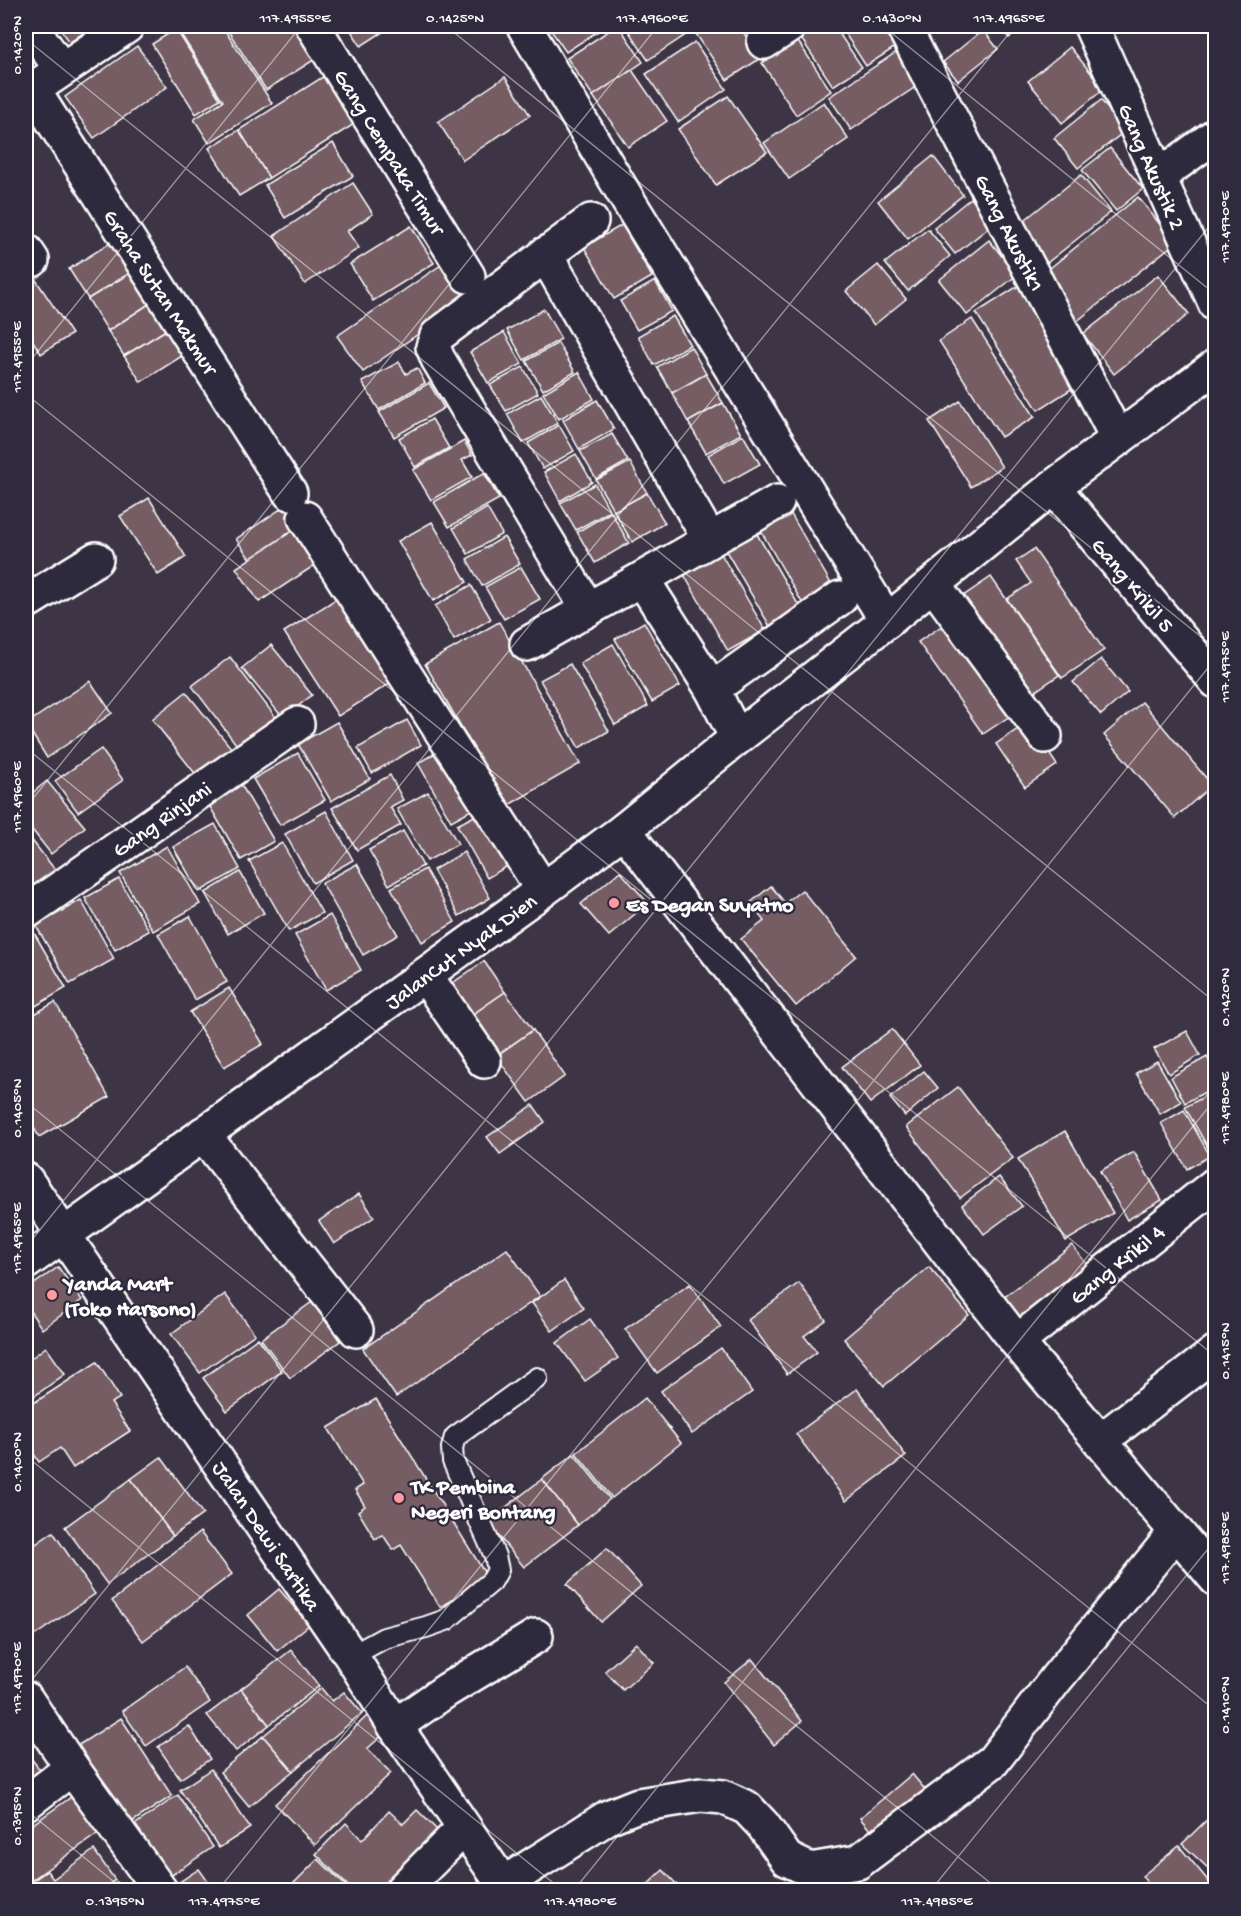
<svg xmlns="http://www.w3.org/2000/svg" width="1241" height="1916" viewBox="0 0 1241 1916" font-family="'Gochi Hand',sans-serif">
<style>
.building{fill:#745d64;stroke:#fff;stroke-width:1.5}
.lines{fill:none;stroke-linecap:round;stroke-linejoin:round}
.service-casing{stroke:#fff;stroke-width:24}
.minor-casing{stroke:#fff;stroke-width:38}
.service{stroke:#2f2a3d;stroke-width:20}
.minor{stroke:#2f2a3d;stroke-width:33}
.ticks{fill:none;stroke:#fff;stroke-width:1.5;stroke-opacity:0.45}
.poi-dot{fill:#ff9aa2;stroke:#2f2a3d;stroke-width:2}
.labels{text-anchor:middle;stroke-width:4.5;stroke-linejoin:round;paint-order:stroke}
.street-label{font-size:22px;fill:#fff;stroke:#2f2a3d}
.poi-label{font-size:22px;font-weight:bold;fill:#fff;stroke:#2f2a3d;text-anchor:start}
.neatline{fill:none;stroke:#fff;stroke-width:2}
.ticks-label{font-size:15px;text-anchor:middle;fill:#fff}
</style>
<rect width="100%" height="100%" fill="#3d3445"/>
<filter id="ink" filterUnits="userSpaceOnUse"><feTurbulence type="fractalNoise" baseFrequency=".0167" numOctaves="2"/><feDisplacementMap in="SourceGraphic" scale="12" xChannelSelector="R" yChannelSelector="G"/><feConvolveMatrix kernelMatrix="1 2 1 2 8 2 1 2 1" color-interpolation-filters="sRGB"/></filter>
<g filter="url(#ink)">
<g class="building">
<path d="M58,26H93L70,42Z"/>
<path d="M199,26H222L272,103L209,143L194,119L223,101L182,36Z"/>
<path d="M225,26H297L317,58L266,90Z"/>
<path d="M348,26H392L361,46Z"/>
<path d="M548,26H606L566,52Z"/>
<path d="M616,26H619L643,62L593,96L567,58Z"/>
<path d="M625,26H685L690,32L648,60Z"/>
<path d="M702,26H739L761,58L727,80L694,31Z"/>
<path d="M811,26H834L862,67L833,86L798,34Z"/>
<path d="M840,26H883L897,46L866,66Z"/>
<path d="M999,26H1025L1009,38Z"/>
<path d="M176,29L220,99L196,114L152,44Z"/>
<path d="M983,30L998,49L958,81L943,62Z"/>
<path d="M797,40L831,91L796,115L762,63Z"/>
<path d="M695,42L726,89L678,122L646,74Z"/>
<path d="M137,46L167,87L94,138L65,97Z"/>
<path d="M1070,47L1104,89L1062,123L1028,81Z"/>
<path d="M898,51L920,84L851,130L829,97Z"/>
<path d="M632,70L667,121L628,147L593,96Z"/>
<path d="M329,73L359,121L269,178L239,130Z"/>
<path d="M505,77L530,115L463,160L438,122Z"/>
<path d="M728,96L767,152L716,185L678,129Z"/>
<path d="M1101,100L1125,131L1078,168L1054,138Z"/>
<path d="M824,102L848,139L789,179L764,143Z"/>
<path d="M239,130L269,178L239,196L209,148Z"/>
<path d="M333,143L353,176L285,218L265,185Z"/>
<path d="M1110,148L1143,189L1116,211L1082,170Z"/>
<path d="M933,156L963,195L908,239L878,201Z"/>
<path d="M1081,175L1111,212L1047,263L1017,226Z"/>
<path d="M353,183L373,214L347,231L359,248L305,284L274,236Z"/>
<path d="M1138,197L1175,243L1076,322L1040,276Z"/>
<path d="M971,198L992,225L955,254L934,228Z"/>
<path d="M622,225L652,277L614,299L584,247Z"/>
<path d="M411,226L434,263L373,301L350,264Z"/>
<path d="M928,229L950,256L908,291L885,263Z"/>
<path d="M989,240L1017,275L967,315L939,280Z"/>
<path d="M110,243L130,273L88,299L69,269Z"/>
<path d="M444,263L469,299L363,372L337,336Z"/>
<path d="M26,265L72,334L41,354L26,330Z"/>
<path d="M878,265L906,299L874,325L846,291Z"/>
<path d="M130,273L149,304L108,331L88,299Z"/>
<path d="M1158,275L1189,314L1114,374L1083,334Z"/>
<path d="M655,281L672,311L637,330L620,301Z"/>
<path d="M1018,286L1081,383L1038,410L976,313Z"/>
<path d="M149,304L166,330L124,356L108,331Z"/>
<path d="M544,309L561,339L524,360L507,330Z"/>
<path d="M673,316L690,345L654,365L638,336Z"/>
<path d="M972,319L1035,417L1001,437L939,341Z"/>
<path d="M166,330L182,356L141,382L124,356Z"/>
<path d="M504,332L522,364L488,383L470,352Z"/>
<path d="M558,343L575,372L543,390L526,361Z"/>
<path d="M691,347L706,374L672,393L657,367Z"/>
<path d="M399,362L406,374L417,368L425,383L379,410L362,382Z"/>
<path d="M523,367L538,393L506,411L490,385Z"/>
<path d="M579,372L594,399L559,419L543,393Z"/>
<path d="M706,374L723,403L688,422L672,393Z"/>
<path d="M429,383L444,408L394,437L379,412Z"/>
<path d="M541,395L558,423L523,443L507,414Z"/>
<path d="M597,400L614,429L579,449L563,420Z"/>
<path d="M960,401L1002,467L971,487L929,421Z"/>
<path d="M723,403L741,434L706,453L688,422Z"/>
<path d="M432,419L449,448L415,467L399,438Z"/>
<path d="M559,425L574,451L543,469L528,443Z"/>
<path d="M612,434L628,461L596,479L580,451Z"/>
<path d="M743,435L760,464L724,484L708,455Z"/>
<path d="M464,441L472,455L462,460L472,477L431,500L413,470Z"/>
<path d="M576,454L592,482L560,501L544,472Z"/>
<path d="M630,462L647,493L614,511L596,480Z"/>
<path d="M484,473L499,499L449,527L434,502Z"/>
<path d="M595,484L610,511L576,530L560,503Z"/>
<path d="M647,493L665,523L632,542L614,511Z"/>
<path d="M149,498L186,557L158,575L120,516Z"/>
<path d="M291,502L304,523L250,559L236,539Z"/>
<path d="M487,508L502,534L468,554L453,528Z"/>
<path d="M611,512L629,543L595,563L577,532Z"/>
<path d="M791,514L834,589L804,606L761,531Z"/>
<path d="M432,522L467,582L433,601L398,541Z"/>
<path d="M292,531L315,565L259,602L236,568Z"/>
<path d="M757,534L802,611L771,628L726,551Z"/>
<path d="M504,537L520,564L482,586L467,559Z"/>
<path d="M1034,549L1104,650L1062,678L1007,599L1031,583L1016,561Z"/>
<path d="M720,552L765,630L728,651L683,573Z"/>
<path d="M521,567L540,599L504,619L485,587Z"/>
<path d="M991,577L1059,675L1021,701L953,603Z"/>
<path d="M471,585L491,619L454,640L435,606Z"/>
<path d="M336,599L366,646L378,639L402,676L338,716L284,632Z"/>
<path d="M952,619L1016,712L983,734L918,642Z"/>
<path d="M499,622L580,764L507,806L425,664Z"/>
<path d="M644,622L680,686L652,702L615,639Z"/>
<path d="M613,644L648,706L615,725L580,663Z"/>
<path d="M271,645L312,695L283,718L242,668Z"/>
<path d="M230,657L280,723L242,752L192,686Z"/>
<path d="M1101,659L1128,692L1101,715L1073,682Z"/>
<path d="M570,664L609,731L579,748L540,680Z"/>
<path d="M90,681L112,713L47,758L26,724Z"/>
<path d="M186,692L240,759L205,786L152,719Z"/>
<path d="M1142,702L1212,785L1175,818L1104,735Z"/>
<path d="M407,720L421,745L372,773L358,748Z"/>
<path d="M337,722L370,779L331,801L298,744Z"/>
<path d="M1028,722L1057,765L1025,787L996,744Z"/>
<path d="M101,749L123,780L78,812L55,781Z"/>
<path d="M442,749L475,808L451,821L418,763Z"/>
<path d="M298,753L325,800L280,825L253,779Z"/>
<path d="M390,775L403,800L390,807L401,825L357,850L332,808Z"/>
<path d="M47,781L85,827L51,854L26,822V798Z"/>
<path d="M239,781L274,841L241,860L206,800Z"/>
<path d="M428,792L458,844L427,861L397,809Z"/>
<path d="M326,811L353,860L313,883L285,834Z"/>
<path d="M482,812L511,864L487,878L457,825Z"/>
<path d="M215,824L240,869L199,892L173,847Z"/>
<path d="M403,831L423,866L389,885L369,850Z"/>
<path d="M26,833L60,876L26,896Z"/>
<path d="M282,843L322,913L289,931L249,861Z"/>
<path d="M167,846L200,904L153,931L120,873Z"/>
<path d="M464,852L490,898L459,916L433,870Z"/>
<path d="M357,864L398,935L363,955L322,883Z"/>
<path d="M425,869L455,922L422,942L391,888Z"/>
<path d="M620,871L648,903L609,936L581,904Z"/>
<path d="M240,872L264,913L228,934L205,893Z"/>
<path d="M119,879L149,931L115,950L85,898Z"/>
<path d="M771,886L785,903L802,890L856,956L796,1006L741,939L764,921L750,903Z"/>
<path d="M81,900L114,959L70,984L36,926Z"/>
<path d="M330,915L361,970L326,990L295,935Z"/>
<path d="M190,916L227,982L195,1000L158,934Z"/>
<path d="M33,931L66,988L29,1010L26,1004V935Z"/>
<path d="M484,961L505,992L469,1017L447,987Z"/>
<path d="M229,988L263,1044L224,1067L190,1012Z"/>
<path d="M505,992L533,1030L496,1056L469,1017Z"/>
<path d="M55,1002L109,1097L39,1137L26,1113V1019Z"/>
<path d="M892,1029L920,1065L870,1103L842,1067Z"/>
<path d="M533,1030L565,1076L529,1102L496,1056Z"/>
<path d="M1187,1031L1200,1055L1169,1074L1154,1049Z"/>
<path d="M1207,1057L1216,1072V1086L1185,1103L1171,1077Z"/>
<path d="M1157,1061L1181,1102L1160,1114L1136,1073Z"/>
<path d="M924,1071L938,1088L905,1116L890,1098Z"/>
<path d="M958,1087L1013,1158L960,1198L906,1127Z"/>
<path d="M1216,1090V1151L1211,1153L1185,1107Z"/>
<path d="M533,1105L545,1122L500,1154L487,1137Z"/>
<path d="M1184,1110L1210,1156L1187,1169L1161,1123Z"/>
<path d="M1065,1131L1113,1213L1066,1241L1018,1159Z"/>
<path d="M1134,1152L1162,1200L1127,1220L1100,1171Z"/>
<path d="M999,1177L1022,1206L984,1234L962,1205Z"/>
<path d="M359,1194L374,1217L334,1244L319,1221Z"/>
<path d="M1072,1245L1094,1274L1025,1327L1002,1299Z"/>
<path d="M507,1249L540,1296L396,1397L363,1349Z"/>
<path d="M58,1267L82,1300L42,1329L26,1305V1290Z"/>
<path d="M929,1267L969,1315L884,1386L844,1339Z"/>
<path d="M564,1280L584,1308L552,1331L532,1303Z"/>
<path d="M799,1283L826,1320L804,1336L817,1352L787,1374L748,1320Z"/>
<path d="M690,1284L721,1327L657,1373L625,1329Z"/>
<path d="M225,1294L255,1334L200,1373L171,1334Z"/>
<path d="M312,1302L340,1341L290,1378L261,1339Z"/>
<path d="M590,1319L618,1358L585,1381L557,1343Z"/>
<path d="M258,1338L282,1371L227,1411L203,1378Z"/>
<path d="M46,1347L65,1374L26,1402V1362Z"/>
<path d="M721,1348L752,1392L692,1434L661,1391Z"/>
<path d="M97,1362L120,1398L111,1403L130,1431L73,1468L60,1448L39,1462L26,1442V1408Z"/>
<path d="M857,1389L906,1456L846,1501L796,1434Z"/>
<path d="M645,1398L681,1443L612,1498L576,1453Z"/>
<path d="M376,1399L488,1578L440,1607L401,1545L393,1550L383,1535L375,1539L358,1511L365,1506L355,1490L363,1485L328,1428Z"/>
<path d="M574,1454L610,1499L578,1525L542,1479Z"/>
<path d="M161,1457L203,1514L173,1536L131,1479Z"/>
<path d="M131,1479L173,1536L107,1584L65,1527Z"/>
<path d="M542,1479L578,1525L524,1567L487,1522Z"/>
<path d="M53,1532L95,1594L31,1638L26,1630V1551Z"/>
<path d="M200,1532L232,1574L143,1641L112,1601Z"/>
<path d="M607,1548L641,1586L601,1622L567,1584Z"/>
<path d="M279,1589L309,1625L277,1651L248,1615Z"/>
<path d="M636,1643L654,1663L623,1690L605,1671Z"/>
<path d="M291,1650L319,1686L269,1725L241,1689Z"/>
<path d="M752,1659L802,1721L774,1745L724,1682Z"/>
<path d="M185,1667L210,1702L146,1746L122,1711Z"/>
<path d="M321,1688L332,1701L344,1692L362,1713L293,1771L263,1736Z"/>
<path d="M241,1689L269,1725L236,1751L207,1715Z"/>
<path d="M367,1716L384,1734L367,1749L391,1773L315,1845L275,1804Z"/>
<path d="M121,1718L172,1796L129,1824L77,1746Z"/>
<path d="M189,1726L210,1759L180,1779L158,1747Z"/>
<path d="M26,1735L34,1746L26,1752L41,1771L26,1784Z"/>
<path d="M263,1736L293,1771L249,1807L220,1772Z"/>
<path d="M211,1769L250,1828L219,1848L180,1790Z"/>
<path d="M912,1774L927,1792L875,1836L860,1818Z"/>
<path d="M77,1793L103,1830L26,1884V1829Z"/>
<path d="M178,1795L213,1847L164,1880L130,1828Z"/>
<path d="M417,1810L439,1832L381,1890H352L316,1854L346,1823L362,1840L389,1811L403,1824Z"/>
<path d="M1216,1811V1864L1210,1870L1182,1844Z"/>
<path d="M1179,1846L1216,1890H1153L1142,1876Z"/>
<path d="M94,1850L115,1880L101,1890H33L28,1884L47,1871L53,1879Z"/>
<path d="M318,1859L350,1890H287Z"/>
<path d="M199,1869L214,1890H169V1889Z"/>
<path d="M663,1870L682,1890H642Z"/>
<path d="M135,1878L143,1890H105L117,1882L121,1888Z"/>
</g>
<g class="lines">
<defs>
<path id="service" d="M351,1656L384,1638L426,1627L446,1620L492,1581L498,1570L495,1556L453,1461L452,1448L455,1437L537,1378"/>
<g id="minor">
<path d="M31,26L61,69"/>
<path d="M313,26L468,276"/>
<path d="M524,26L629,202L887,621"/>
<path d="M903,26L1118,439"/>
<path d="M1091,26L1216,305"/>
<path d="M764,42L789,26"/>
<path d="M33,90L290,493"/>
<path d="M26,94L127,26"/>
<path d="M1158,177L1216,135"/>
<path d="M26,251L32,260"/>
<path d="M545,254L710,540"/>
<path d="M1053,487L1216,681"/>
<path d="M305,518L543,890"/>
<path d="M933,584L1045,736"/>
<path d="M26,602L96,559"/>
<path d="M588,609L438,359L433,347L437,336L591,221"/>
<path d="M527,644L777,502"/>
<path d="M712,689L840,598"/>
<path d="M737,738L887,621L1053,487L1216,366"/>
<path d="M624,830L1017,1342L1216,1579"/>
<path d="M26,912L297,724"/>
<path d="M425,975L484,1061"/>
<path d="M203,1134L356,1330"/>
<path d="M26,1180L351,1656L395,1726L507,1890"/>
<path d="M26,1262L543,890L624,830L737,738L712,689L642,579"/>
<path d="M1017,1342L1216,1184"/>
<path d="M1100,1441L1216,1352"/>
<path d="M26,1699L72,1768L160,1890"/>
<path d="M395,1726L447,1690L536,1636"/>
<path d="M26,1803L72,1768"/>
<path d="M503,1884L608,1817L638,1805L701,1795L723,1797L747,1808L763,1825L787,1859L810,1870L858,1862L993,1761L1056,1679L1176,1532"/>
<path d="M402,1890L464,1828"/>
</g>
</defs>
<use href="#service" class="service-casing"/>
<use href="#minor" class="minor-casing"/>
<use href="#service" class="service"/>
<use href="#minor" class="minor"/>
</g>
</g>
<path class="ticks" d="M446,26L1216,649M883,26L1216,295M26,39L1216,1003M26,366L301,26M26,394L1216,1357M26,748L1216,1711M26,807L658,26M26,1102L999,1890M26,1247L1015,26M26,1456L562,1890M26,1687L1216,218M26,1810L124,1890M218,1890L1216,658M574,1890L1216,1098M931,1890L1216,1539"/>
<g class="poi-dot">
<circle cx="614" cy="903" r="6"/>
<circle cx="52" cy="1295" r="6"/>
<circle cx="399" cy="1498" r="6"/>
</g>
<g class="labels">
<g class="street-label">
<text transform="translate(391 151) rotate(58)" y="8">Gang Cempaka Timur</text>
<text transform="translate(1153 166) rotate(66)" y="8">Gang Akustik 2</text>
<text transform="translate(1011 232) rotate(63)" y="8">Gang Akustik1</text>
<text transform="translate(162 291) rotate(57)" y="8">Graha Sutan Makmur</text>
<text transform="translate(1134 584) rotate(50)" y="8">Gang Krikil 5</text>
<text transform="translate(161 818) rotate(-35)" y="8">Gang Rinjani</text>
<text transform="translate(460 950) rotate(-36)" y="8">JalanCut Nyak Dien</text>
<text transform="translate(1116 1263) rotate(-39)" y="8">Gang Krikil 4</text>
<text transform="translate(268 1535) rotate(56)" y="8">Jalan Dewi Sartika</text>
</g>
<g class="poi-label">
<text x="626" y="911">Es Degan Suyatno</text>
<text x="64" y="1290">Yanda Mart<tspan x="64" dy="25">(Toko Harsono)</tspan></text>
<text x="411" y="1493">TK Pembina<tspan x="411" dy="25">Negeri Bontang</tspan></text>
</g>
</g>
<rect width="1241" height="1916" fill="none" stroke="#2f2a3d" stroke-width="66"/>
<rect x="33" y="33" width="1175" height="1850" class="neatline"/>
<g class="ticks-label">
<text x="295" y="22">117.4955°E</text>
<text x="455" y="22">0.1425°N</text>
<text x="652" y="22">117.4960°E</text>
<text x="892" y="22">0.1430°N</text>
<text x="1009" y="22">117.4965°E</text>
<text transform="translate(16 45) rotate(-90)" y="5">0.1420°N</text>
<text transform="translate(1224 227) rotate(-90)" y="5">117.4970°E</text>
<text transform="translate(16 357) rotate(-90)" y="5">117.4955°E</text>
<text transform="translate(1224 667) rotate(-90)" y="5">117.4975°E</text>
<text transform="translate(16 797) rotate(-90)" y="5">117.4960°E</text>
<text transform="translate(1224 997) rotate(-90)" y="5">0.1420°N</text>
<text transform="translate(1224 1108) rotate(-90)" y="5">117.4980°E</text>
<text transform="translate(16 1108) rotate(-90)" y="5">0.1405°N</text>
<text transform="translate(16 1238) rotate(-90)" y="5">117.4965°E</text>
<text transform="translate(1224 1351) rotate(-90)" y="5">0.1415°N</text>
<text transform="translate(16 1462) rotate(-90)" y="5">0.1400°N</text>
<text transform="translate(1224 1548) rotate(-90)" y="5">117.4985°E</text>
<text transform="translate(16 1678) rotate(-90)" y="5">117.4970°E</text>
<text transform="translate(1224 1705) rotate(-90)" y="5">0.1410°N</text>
<text transform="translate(16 1816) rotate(-90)" y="5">0.1395°N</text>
<text x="115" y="1905">0.1395°N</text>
<text x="224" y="1905">117.4975°E</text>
<text x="580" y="1905">117.4980°E</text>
<text x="937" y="1905">117.4985°E</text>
</g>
</svg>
